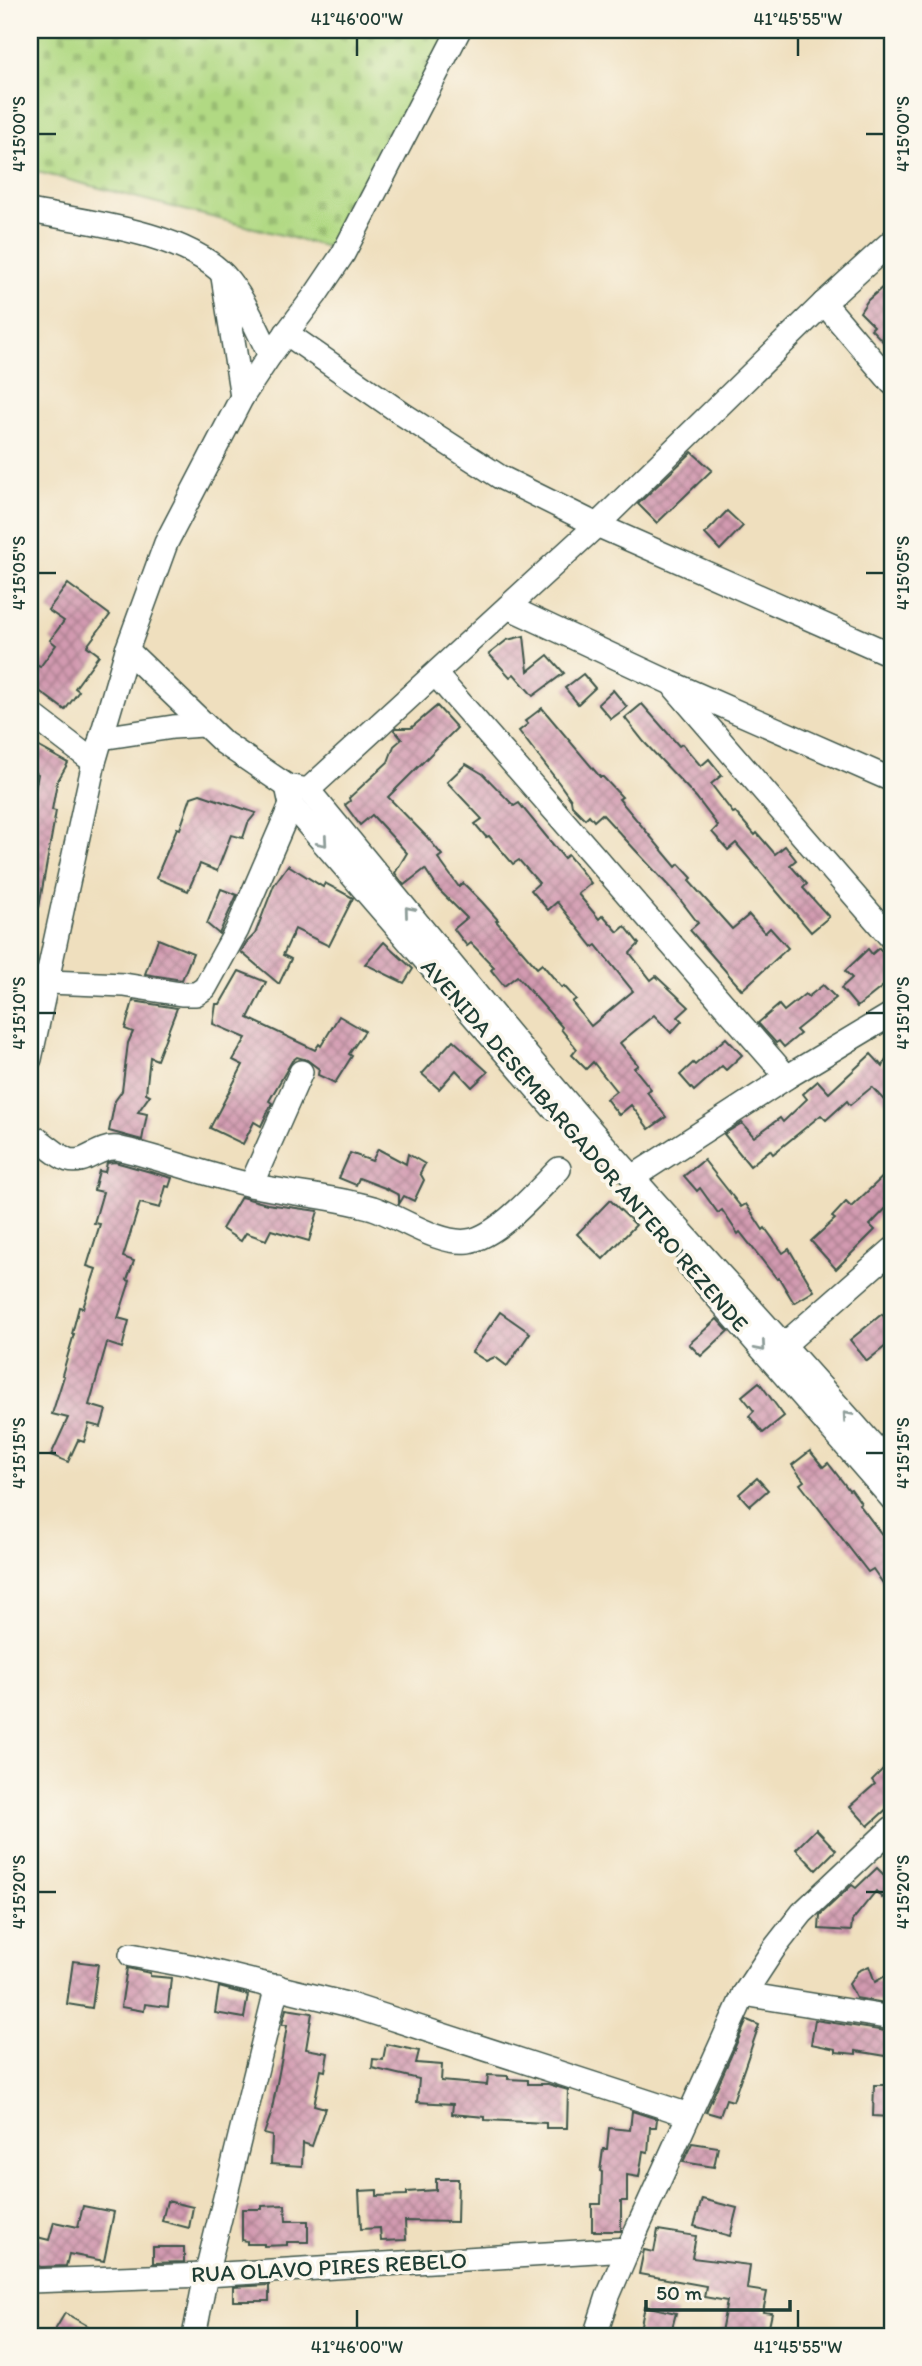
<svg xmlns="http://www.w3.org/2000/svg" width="922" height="2366" viewBox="0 0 922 2366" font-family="Itim,sans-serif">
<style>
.cemetery{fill:url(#cemetery-stones);stroke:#688b5c;stroke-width:2}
.building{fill:url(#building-cross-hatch)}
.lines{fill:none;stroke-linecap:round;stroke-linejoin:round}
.minor-casing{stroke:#3e5549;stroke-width:26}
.minor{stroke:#fff;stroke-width:23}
.oneway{stroke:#8f9e9a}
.ticks{fill:none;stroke:#1f3d34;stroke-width:2.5}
.labels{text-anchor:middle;stroke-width:7;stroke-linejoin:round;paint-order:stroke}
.street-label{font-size:23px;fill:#1f3d34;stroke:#fbf7ec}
.neatline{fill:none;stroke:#1f3d34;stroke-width:2.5}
.ticks-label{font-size:18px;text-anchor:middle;fill:#1f3d34}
</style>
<defs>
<pattern id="cemetery-stones" width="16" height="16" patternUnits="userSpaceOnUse" patternTransform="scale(1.75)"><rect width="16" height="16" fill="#b1d983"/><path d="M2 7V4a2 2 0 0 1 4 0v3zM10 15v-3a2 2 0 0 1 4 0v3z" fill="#98bb72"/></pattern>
<pattern id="building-cross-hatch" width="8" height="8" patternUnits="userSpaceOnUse" patternTransform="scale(1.75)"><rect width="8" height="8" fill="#d29ab0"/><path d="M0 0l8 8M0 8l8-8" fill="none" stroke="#aa7f90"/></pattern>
</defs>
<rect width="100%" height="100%" fill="#fbf7ec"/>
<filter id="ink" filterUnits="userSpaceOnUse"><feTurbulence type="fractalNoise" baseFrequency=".0143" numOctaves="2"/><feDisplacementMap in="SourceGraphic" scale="14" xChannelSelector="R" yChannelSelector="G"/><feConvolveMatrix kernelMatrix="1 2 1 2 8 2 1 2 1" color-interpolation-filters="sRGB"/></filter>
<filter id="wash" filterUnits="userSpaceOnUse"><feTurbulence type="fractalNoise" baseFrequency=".00686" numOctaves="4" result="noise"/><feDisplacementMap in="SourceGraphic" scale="28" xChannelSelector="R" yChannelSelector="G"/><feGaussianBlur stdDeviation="1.57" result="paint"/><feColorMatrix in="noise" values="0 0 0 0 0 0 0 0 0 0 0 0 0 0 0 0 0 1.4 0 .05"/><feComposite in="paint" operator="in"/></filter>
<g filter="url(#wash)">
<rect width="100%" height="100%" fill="#efdfbe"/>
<path class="cemetery" d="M30,30H453L339,250L30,170Z"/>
<g id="blocks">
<g class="building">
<path d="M892,279V351L871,329L874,326L860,312L868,300Z"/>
<path d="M692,452L712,470L657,523L638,504Z"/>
<path d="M727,511L743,526L720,550L705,534Z"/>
<path d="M68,584L110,615L87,646L99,655L75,688L79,691L65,710L30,684V662L40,667L56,645L50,640L64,621L48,610Z"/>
<path d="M524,636L528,671L548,655L564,673L533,696L514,674L510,677L489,654L507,640Z"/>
<path d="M583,674L595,688L578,704L565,688Z"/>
<path d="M613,690L627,707L611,719L598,704Z"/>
<path d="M642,704L679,746L682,744L701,766L709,759L722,775L711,784L733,813L735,812L755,835L757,833L775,854L785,846L796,860L790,865L807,884L803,888L829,917L811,932L736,843L728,850L712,832L718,826L696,797L644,742L625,718Z"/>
<path d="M437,706L457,728L388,797L427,837L442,855L438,858L459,887L463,883L482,902L498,920L496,921L537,968L542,964L562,988L564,986L576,999L572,1002L591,1026L633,991L596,945L593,947L557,902L548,910L531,890L539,883L519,860L513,864L489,836L486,837L475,824L482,819L447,782L466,764L483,774L514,806L519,803L564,858L568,855L591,883L578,894L599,919L603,915L618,932L625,926L639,944L630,953L651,980L656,976L689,1007L678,1017L682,1021L671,1033L654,1015L620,1043L638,1065L634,1068L651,1089L647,1092L666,1117L649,1129L631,1105L619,1115L606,1099L616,1091L593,1062L586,1069L572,1055L577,1049L561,1029L562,1027L517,976L504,986L491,970L494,967L471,943L467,946L454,929L467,918L439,890L425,869L404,885L395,873L407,853L372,815L360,825L345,805L350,801L349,798L388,762L394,746L402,739L394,730L396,728H411Z"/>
<path d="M542,708L600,777H603L622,797L619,799L676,867L679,864L692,878L689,881L732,929L749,915L765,933L770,928L788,948L742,990L690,930L698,923L675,893L602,814L594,821L589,815L585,819L572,806L571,800L559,783L519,731L528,724L525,721Z"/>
<path d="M30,742L68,763L57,782L52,810L56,811L39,907H30V807H32L38,774L30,770Z"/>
<path d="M200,794L256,813L248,823L243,838L231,835L217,871L200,864L188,891L156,878L177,828L180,829L191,797Z"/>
<path d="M288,865L323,887L325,883L353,898L329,946L295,929L283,955L291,959L279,984L241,952L246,943L255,934L274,885Z"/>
<path d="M221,889L237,895L219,934L207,924Z"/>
<path d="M158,939L193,953L182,980L145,974Z"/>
<path d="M384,942L413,969L404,983L365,964Z"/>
<path d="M879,948L892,961V979L857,1007L841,988L852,978L845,971L868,949L872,954Z"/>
<path d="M239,971L266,982L248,1018L315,1050L319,1044L321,1046L339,1016L365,1031L349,1054L352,1056L335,1083L318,1075L319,1069L307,1060L297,1057L292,1061L269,1101L272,1103L261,1126L254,1122L243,1144L210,1128L243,1065L233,1060L246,1038L213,1024L216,1004H220Z"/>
<path d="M823,985L836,998L796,1030L800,1034L784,1047L779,1041L776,1043L758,1023L779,1005L784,1011L805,994L808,997Z"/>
<path d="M133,1001L177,1008L157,1060L150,1057L146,1093L150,1095L138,1112L147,1114L142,1140L109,1131L115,1101L122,1091L128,1043L133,1032L125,1029Z"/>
<path d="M726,1038L742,1055L726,1070L722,1066L694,1091L680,1075L693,1063L695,1065Z"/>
<path d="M453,1040L488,1072L472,1087L456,1070L439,1089L422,1074Z"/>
<path d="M892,1045V1109L872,1087L850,1105L847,1101L826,1120L821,1115L773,1154L770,1150L750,1166L724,1134L742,1123L754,1137L780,1118L783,1122L807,1099L803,1094L818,1081L829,1093L871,1054L883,1067Z"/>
<path d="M378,1149L406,1164L408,1154L425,1164L420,1173L424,1180L414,1201L404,1196L399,1204V1195L385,1188L359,1178L356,1185L339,1178L350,1153L372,1161Z"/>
<path d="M704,1160L741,1207L746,1204L763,1230L765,1228L783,1253L789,1249L814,1291L794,1303L779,1278L777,1279L740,1232L738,1234L722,1210L718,1213L700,1188L697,1191L684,1176Z"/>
<path d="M115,1162L172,1178L169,1187L166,1186L160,1208L140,1203L123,1257L134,1261L127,1280L130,1281L118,1318L129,1321L122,1348L107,1343L89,1405L106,1410L101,1427L89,1424L84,1442L78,1440L68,1462L51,1455L68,1418L52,1414L64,1376L62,1375L74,1334H72L79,1307L83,1308L96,1269L87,1266L100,1224L94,1223L103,1192L94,1190L99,1171L105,1172L107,1163Z"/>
<path d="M892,1168V1202L870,1225L875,1230L836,1269L811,1241L835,1219L832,1217L846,1202L851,1207Z"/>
<path d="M241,1197L267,1204L318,1211L309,1241L271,1230L266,1240L246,1233L241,1241L222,1229Z"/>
<path d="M610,1200L636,1225L603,1259L577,1234Z"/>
<path d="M500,1312L530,1333L507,1366L495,1357L486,1361L472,1352Z"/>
<path d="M882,1314L892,1326V1341L867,1361L850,1340Z"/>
<path d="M717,1319L728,1331L701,1356L689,1344Z"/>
<path d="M759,1382L784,1416L763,1433L749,1416L754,1411L742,1396Z"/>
<path d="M810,1451L823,1467L828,1463L849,1490L851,1489L861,1503L859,1504L892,1548V1596L873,1569L868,1572L800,1484L804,1481L792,1465Z"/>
<path d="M757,1478L768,1490L750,1506L739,1494Z"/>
<path d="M892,1760V1804L868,1826L850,1806L875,1784L872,1780Z"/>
<path d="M816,1829L836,1850L816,1870L796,1849Z"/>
<path d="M877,1868L892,1883V1888L882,1898L876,1891L852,1921L851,1931L819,1929L820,1915L852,1885L856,1888Z"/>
<path d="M73,1961L98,1964L92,2008L67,2004Z"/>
<path d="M869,1966L875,1982L892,1972L891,2004L856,1998L849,1984L858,1971Z"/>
<path d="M127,1968L150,1973V1976L171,1978L168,2007L145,2004L144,2011L121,2007Z"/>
<path d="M219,1987L248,1995L244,2018L215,2013Z"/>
<path d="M286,2009L312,2013L306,2049L328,2053L325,2071L321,2070L314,2105L325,2108L312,2146L303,2143L302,2166L271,2164L272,2136L264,2134L271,2114L282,2057L287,2025H282Z"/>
<path d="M747,2020L759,2025L733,2101L726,2099L720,2116L706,2112Z"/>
<path d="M815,2020L892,2032V2057L856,2051V2054L836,2052V2049L811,2044Z"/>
<path d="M386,2044L419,2051L416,2063L442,2065L441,2081L487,2085L488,2075L508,2076V2079L528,2080V2084H548L568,2090L567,2128H546V2123L485,2120V2117L452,2114L453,2104L417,2102L419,2079L372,2068L373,2059L383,2060Z"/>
<path d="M874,2085H891L890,2117L873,2116Z"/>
<path d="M632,2111L657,2119L656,2127H650L648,2152L643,2151L639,2177L627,2175V2201H621V2231H592V2204H601L602,2172L600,2171L603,2149H607L609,2128L630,2130Z"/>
<path d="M692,2143L718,2147L714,2167L683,2162Z"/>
<path d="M436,2179H458L457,2222L405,2221L406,2240L381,2241L380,2228L361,2229L359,2191L377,2190V2196L407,2195V2192L436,2190Z"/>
<path d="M702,2199L737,2208L730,2236L694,2226Z"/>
<path d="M167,2201L193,2207L189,2228L162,2221Z"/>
<path d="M285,2205L286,2221H308V2242H287V2245L264,2246V2244H247V2241L242,2240V2209H262V2206Z"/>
<path d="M83,2206L114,2212L104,2261L69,2254L66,2266L41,2267L31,2264L37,2237L49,2240L54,2222L78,2227Z"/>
<path d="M658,2230L696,2236L692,2258L750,2265L747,2289L767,2292L763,2312L772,2313L767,2336H742L721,2332L727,2301L704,2297L706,2286L639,2274L644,2250L654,2252Z"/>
<path d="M153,2247H184V2262L153,2263Z"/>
<path d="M269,2285V2301H233V2287Z"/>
<path d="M645,2306L676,2313L670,2336L639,2334Z"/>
<path d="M65,2313L88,2326L81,2336H66L55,2330Z"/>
</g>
</g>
</g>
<g filter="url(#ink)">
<use href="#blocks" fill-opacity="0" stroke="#3e5549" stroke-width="2"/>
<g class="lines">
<defs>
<g id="minor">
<path d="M30,211C86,222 183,232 224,275C244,297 256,328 270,355"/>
<path d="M223,277L242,397"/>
<path d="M824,303L892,383"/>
<path d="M286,333L404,415L500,477L597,525L892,655"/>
<path d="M508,607L671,683L892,780"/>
<path d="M127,650L224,743L287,786L308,790C404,905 497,1023 596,1136C694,1247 795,1356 892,1467"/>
<path d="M436,675L787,1077"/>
<path d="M675,688L892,939"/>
<path d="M30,713L94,762"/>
<path d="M101,738L173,727L203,725"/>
<path d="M287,786L291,805L553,1108"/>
<path d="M308,790L597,525L824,303L892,241"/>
<path d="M30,977L48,982L124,985L181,994H196L205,988L237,930L291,805"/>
<path d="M30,1059L94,762L127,650L166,543L242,397L270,355L316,294L343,254L459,30"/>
<path d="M30,1135C43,1141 57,1156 68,1160C87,1165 97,1146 117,1148C162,1158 206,1175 251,1185C291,1194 333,1196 373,1208C400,1217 439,1245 468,1241C498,1237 538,1190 559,1169"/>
<path d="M633,1177L787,1077L892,1014"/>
<path d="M251,1185L301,1072"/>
<path d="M688,1264L892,1499"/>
<path d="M785,1344L892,1250"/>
<path d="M131,1955L190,1966L350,2005L689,2115"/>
<path d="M744,1994L892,2018"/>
<path d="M30,2281L206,2275L628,2249"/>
<path d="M194,2336L206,2275L277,1986"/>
<path d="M595,2336L608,2296L628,2249L744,1994L773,1950L802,1913L892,1828"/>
</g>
</defs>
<use href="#minor" class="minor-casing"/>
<use href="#minor" class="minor"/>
</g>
<defs><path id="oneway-chevron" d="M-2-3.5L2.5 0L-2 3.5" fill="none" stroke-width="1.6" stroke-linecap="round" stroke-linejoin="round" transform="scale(1.75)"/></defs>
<g class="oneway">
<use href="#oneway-chevron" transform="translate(323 842) rotate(49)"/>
<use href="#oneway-chevron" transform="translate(409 911) rotate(-130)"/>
<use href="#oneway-chevron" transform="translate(761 1347) rotate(49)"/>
<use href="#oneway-chevron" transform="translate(847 1416) rotate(-131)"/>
</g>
</g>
<path class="ticks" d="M357,38V56M798,38V56M38,134H56M866,134H884M38,573H56M866,573H884M38,1013H56M866,1013H884M38,1453H56M866,1453H884M38,1892H56M866,1892H884M357,2310V2328M798,2310V2328"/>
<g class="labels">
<g class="street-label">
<text transform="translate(585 1145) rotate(49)" y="8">AVENIDA DESEMBARGADOR ANTERO REZENDE</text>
<text transform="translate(329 2267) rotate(-3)" y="8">RUA OLAVO PIRES REBELO</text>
</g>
</g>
<rect width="922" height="2366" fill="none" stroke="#fbf7ec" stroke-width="77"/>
<path d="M646 2300v10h144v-10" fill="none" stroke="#1f3d34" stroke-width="3.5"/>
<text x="656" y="2300" font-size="21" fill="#1f3d34" stroke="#fbf7ec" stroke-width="5" paint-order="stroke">50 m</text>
<rect x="38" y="38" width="846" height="2290" class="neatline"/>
<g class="ticks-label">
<text x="357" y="25">41°46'00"W</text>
<text x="798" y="25">41°45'55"W</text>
<text transform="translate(19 134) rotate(-90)" y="6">4°15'00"S</text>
<text transform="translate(903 134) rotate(-90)" y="6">4°15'00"S</text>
<text transform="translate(19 573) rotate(-90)" y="6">4°15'05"S</text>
<text transform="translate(903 573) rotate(-90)" y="6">4°15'05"S</text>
<text transform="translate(19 1013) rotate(-90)" y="6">4°15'10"S</text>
<text transform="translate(903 1013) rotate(-90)" y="6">4°15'10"S</text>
<text transform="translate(19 1453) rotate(-90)" y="6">4°15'15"S</text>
<text transform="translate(903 1453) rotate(-90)" y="6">4°15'15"S</text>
<text transform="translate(19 1892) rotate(-90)" y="6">4°15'20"S</text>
<text transform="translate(903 1892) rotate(-90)" y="6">4°15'20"S</text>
<text x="357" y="2353">41°46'00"W</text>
<text x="798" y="2353">41°45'55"W</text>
</g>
</svg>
